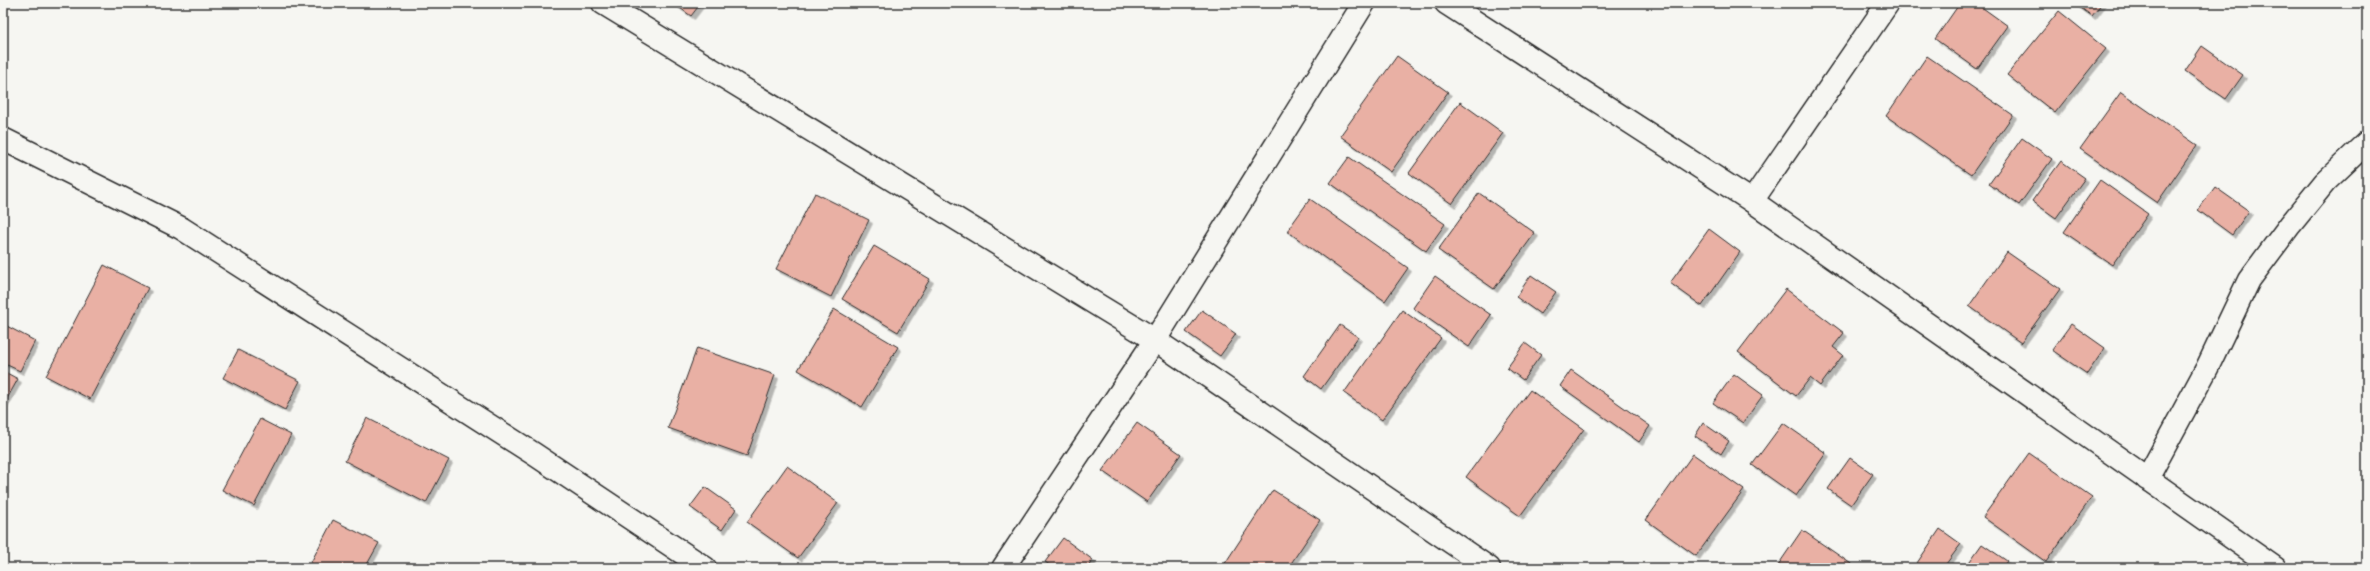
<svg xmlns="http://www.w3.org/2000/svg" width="2370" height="571" viewBox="0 0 2370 571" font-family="Sriracha,sans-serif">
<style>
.building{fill:#e9b0a4;stroke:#2b2b2b;filter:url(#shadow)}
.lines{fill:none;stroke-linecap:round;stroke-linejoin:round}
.minor-casing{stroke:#2b2b2b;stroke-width:25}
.minor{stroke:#f6f6f2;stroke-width:22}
</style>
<defs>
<filter id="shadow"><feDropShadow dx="3.5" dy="3.5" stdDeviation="0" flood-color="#0004"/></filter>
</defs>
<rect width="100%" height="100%" fill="#f6f6f2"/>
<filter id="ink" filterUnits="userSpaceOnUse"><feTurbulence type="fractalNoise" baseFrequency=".025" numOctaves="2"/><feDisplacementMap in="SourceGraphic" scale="8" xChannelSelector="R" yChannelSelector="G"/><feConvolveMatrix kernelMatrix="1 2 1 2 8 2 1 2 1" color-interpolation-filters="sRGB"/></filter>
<g filter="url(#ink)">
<g class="building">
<path d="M673,3H701L691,16Z"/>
<path d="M1960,3H1976L2008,26L1977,69L1935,39Z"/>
<path d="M2074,3H2102L2092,16Z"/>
<path d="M2059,11L2106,49L2055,113L2007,75Z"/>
<path d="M2202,46L2243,75L2226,99L2185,71Z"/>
<path d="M1397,56L1448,92L1391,172L1340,136Z"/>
<path d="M1927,56L2013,115L1971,175L1886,116Z"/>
<path d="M2121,92L2197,145L2157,203L2080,149Z"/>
<path d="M1460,102L1503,133L1452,204L1409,173Z"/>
<path d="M2022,138L2052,159L2019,205L1989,184Z"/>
<path d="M1349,157L1445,224L1426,251L1330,183Z"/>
<path d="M2061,161L2085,178L2056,218L2032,201Z"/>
<path d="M2100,180L2148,214L2112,265L2064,232Z"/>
<path d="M2215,187L2249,211L2232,235L2198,210Z"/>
<path d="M815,193L869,220L831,297L776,269Z"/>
<path d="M1479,193L1535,233L1494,289L1438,250Z"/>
<path d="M1310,199L1408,268L1385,301L1287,231Z"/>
<path d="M1709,229L1740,252L1702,306L1670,283Z"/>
<path d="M874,246L930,279L898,332L842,299Z"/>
<path d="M2007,252L2060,289L2021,343L1969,306Z"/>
<path d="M104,265L148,288L90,399L46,376Z"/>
<path d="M1531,275L1556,292L1540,314L1516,297Z"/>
<path d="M1435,276L1491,315L1469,347L1413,308Z"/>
<path d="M1786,289L1844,333L1833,347L1843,355L1820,386L1810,378L1796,396L1738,352Z"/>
<path d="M834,309L898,347L862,407L798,370Z"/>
<path d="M1202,310L1236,334L1220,356L1186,332Z"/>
<path d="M1402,310L1441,338L1382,420L1344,393Z"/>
<path d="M3,324L35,341L20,371L3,363Z"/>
<path d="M2071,324L2105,348L2087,374L2052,350Z"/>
<path d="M1340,325L1358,337L1321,389L1304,376Z"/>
<path d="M1525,343L1541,355L1523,380L1507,368Z"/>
<path d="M697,348L775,375L747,456L668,428Z"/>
<path d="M238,350L300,381L285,410L223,378Z"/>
<path d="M1571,370L1650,426L1639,442L1560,386Z"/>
<path d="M3,371L18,379L3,406Z"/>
<path d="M1734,374L1763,395L1743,423L1713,403Z"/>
<path d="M1530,390L1584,429L1520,516L1466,477Z"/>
<path d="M367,418L449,460L426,503L345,461Z"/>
<path d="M260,419L291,435L254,506L222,490Z"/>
<path d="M1137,423L1181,454L1147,502L1102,471Z"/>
<path d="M1703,423L1729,441L1721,454L1695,436Z"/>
<path d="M1783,423L1826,453L1796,496L1752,465Z"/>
<path d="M2029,453L2092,497L2046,562L1983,517Z"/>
<path d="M1693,454L1744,490L1696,556L1646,520Z"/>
<path d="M1850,458L1873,474L1851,505L1828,489Z"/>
<path d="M787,466L838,503L798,558L747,522Z"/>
<path d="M705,487L736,509L722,530L690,507Z"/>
<path d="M1273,490L1320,520L1288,568H1222Z"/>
<path d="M333,520L379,543L365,568H308Z"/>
<path d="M1940,529L1961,544L1943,568H1924L1917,563Z"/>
<path d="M1802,530L1857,568H1776Z"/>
<path d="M1063,538L1093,560L1087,568H1054L1045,562Z"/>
<path d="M1982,544L2007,561L2002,568H1965Z"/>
</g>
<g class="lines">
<defs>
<g id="minor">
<path d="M603,3L1155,340L1489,568"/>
<path d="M1446,3L1752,201L2275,568"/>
<path d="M3,139L181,228L534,454L705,568"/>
<path d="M1752,201L1888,3"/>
<path d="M2147,479L2207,368L2249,280L2290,225L2325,182L2367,142"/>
<path d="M1003,568L1155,340L1364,3"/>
</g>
</defs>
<use href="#minor" class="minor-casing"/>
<use href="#minor" class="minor"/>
</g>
</g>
<rect width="2370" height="571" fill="none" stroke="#f6f6f2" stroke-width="16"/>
<rect x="8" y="8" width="2354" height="555" fill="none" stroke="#2b2b2b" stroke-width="1.5" filter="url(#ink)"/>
</svg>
